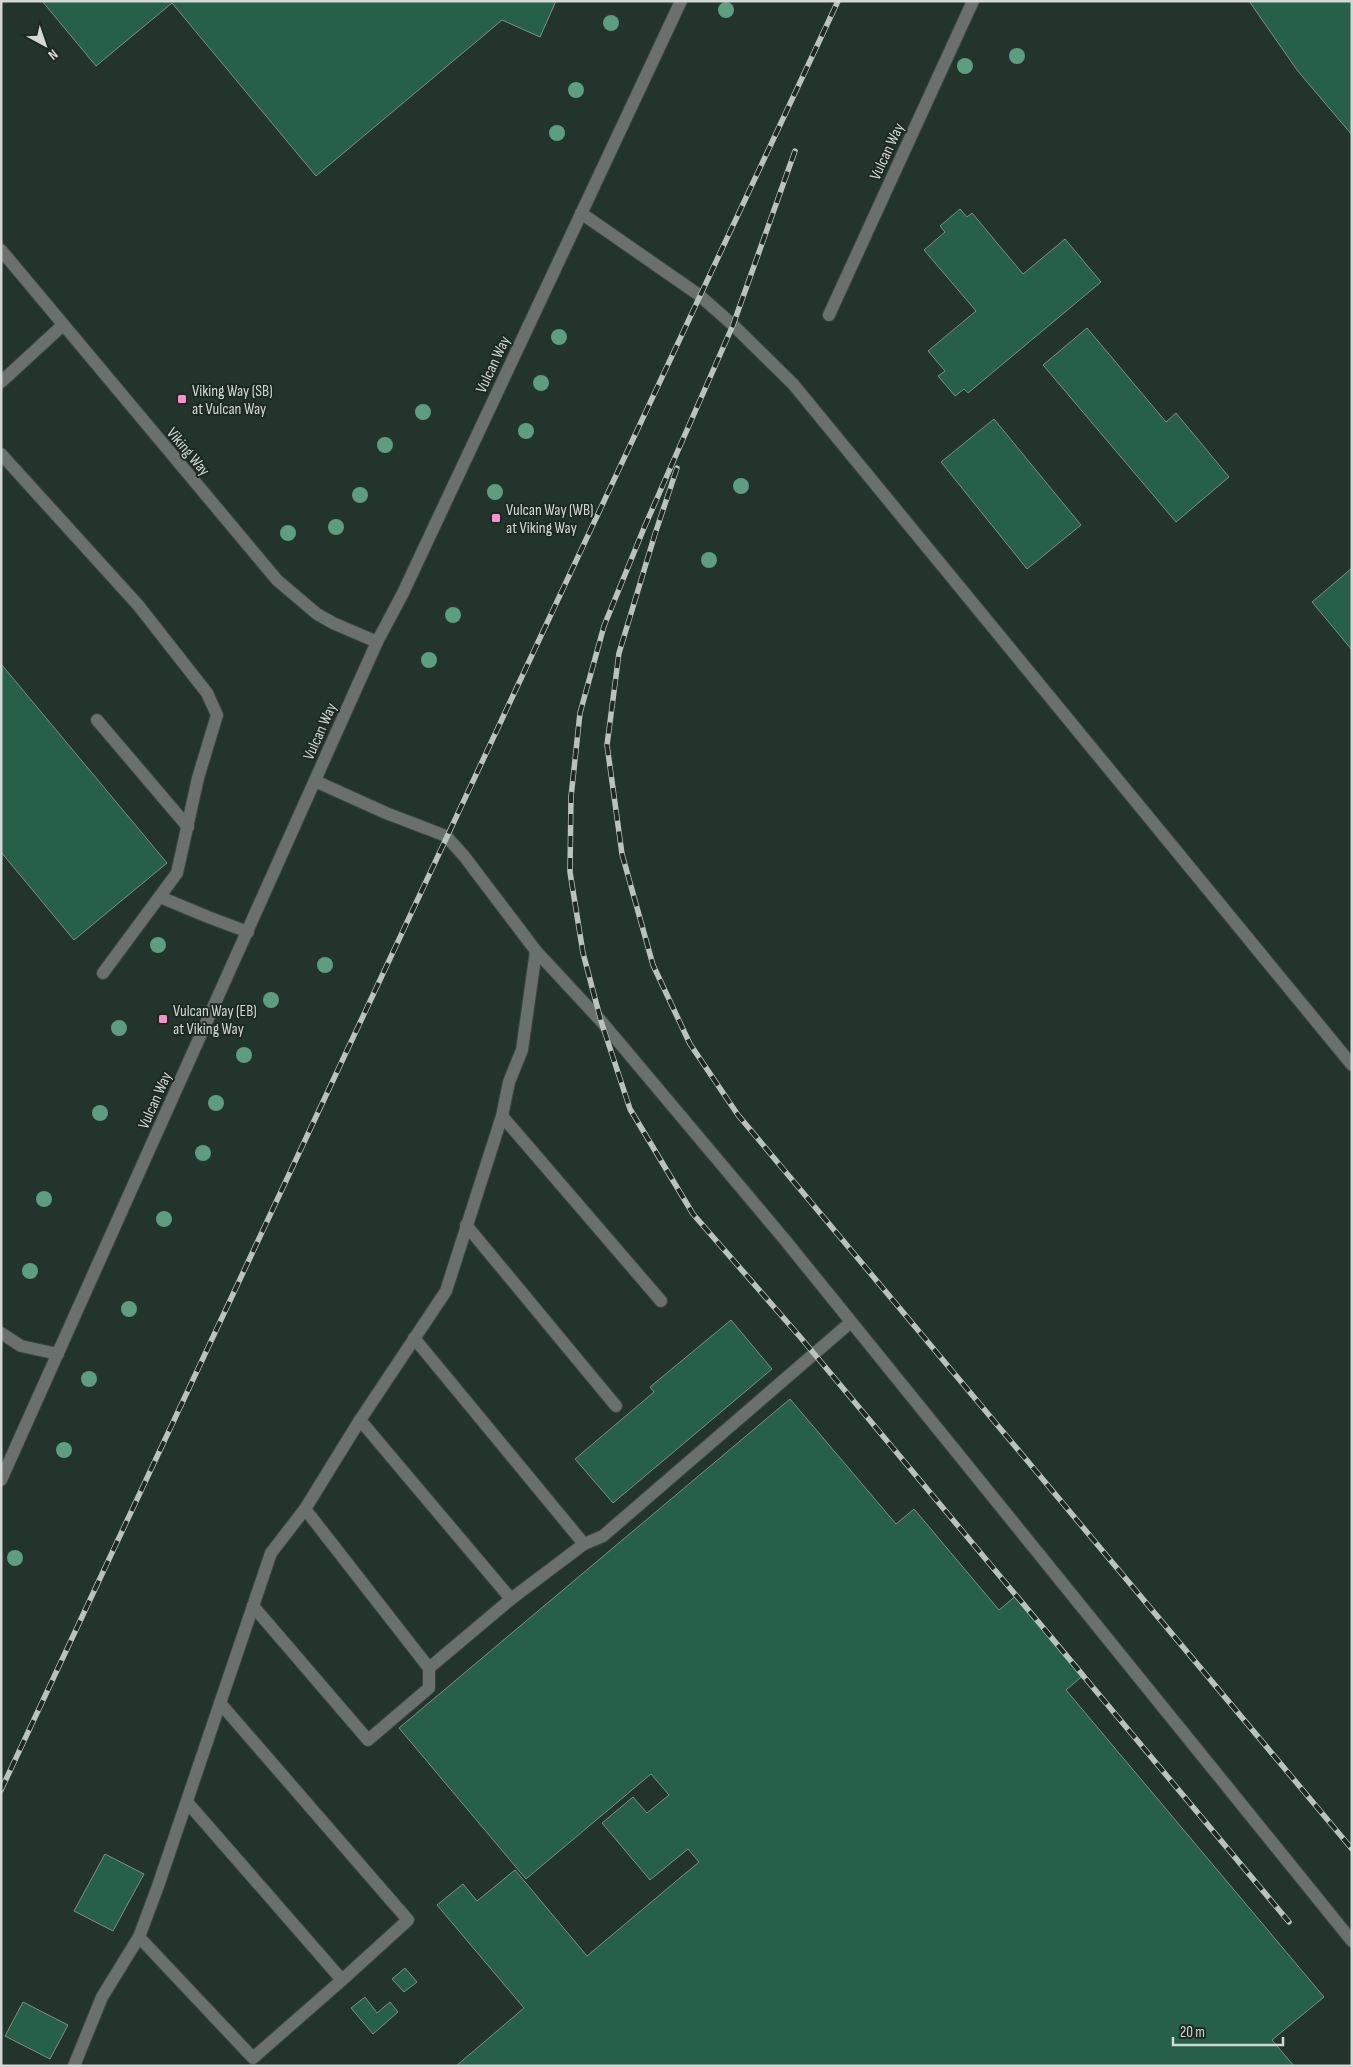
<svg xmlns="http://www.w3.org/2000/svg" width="1353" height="2067" viewBox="0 0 1353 2067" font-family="'Sofia Sans Condensed',sans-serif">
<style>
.built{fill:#23342c}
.building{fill:#266048;stroke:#818e88}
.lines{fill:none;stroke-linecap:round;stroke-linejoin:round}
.minor-casing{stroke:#3b4540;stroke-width:14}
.minor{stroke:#6a706d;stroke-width:12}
.rail-casing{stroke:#bac2be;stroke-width:5.5}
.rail{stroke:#1e2924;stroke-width:4;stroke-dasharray:11;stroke-linecap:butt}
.tree{fill:#5d9d80}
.poi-dot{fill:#f690cf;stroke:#1e2924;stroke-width:2}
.labels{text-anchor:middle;stroke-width:4;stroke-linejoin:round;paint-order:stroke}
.street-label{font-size:16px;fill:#d1d8d5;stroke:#1e2924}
.poi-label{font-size:16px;fill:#d1d8d5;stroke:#1e2924;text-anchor:start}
</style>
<rect width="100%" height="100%" fill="#1e2924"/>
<rect class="built" x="1" y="1" width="1351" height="2065"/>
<g class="building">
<path d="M42,1H556L540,37L502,20L316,176L172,3L96,66Z"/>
<path d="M1249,1H1352V135L1297,70Z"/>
<path d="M960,209L967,217L972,213L1023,274L1065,239L1101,282L968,393L964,389L955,396L938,376L945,371L928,351L976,311L924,250L945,232L940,226Z"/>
<path d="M1087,328L1166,422L1176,413L1229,477L1176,522L1043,365Z"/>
<path d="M994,419L1081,525L1027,569L941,462Z"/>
<path d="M1352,568V650L1312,602Z"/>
<path d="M1,664L167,863L74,940L1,852Z"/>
<path d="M731,1320L772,1369L613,1503L575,1459L654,1392L650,1387Z"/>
<path d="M790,1399L896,1524L914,1509L999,1610L1018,1594L1085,1674L1066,1690L1324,1997L1272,2040L1294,2066H456L524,2008L437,1905L463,1884L477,1901L515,1870L587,1956L699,1862L688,1849L650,1880L602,1823L633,1797L647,1813L669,1795L651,1774L526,1879L399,1728Z"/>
<path d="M105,1854L144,1874L113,1931L74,1911Z"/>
<path d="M405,1968L417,1982L404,1992L392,1979Z"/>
<path d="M365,1997L377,2013L390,2002L398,2012L373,2034L351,2008Z"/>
<path d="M23,2002L68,2025L50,2059L5,2036Z"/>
</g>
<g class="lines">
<defs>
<g id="minor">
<path d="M581,213L699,295L733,325L793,384L1352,1065"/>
<path d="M1,250L277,580L317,614L333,623L377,642"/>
<path d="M829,315L973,1"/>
<path d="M1,382L63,325"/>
<path d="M1,454L138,605L207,693L217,715L198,778L177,873L103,973"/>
<path d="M97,720L188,827"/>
<path d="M315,781L386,813L446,836L464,856L536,951L601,1021L785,1240L1352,1941"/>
<path d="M160,897L208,917L248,932"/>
<path d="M502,1116L661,1301"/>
<path d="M466,1225L616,1406"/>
<path d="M1,1333L21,1346L58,1354"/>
<path d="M414,1338L584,1544L603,1536L851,1322"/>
<path d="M360,1420L511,1599"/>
<path d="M1,1480L377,642L403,593L681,1"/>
<path d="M305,1509L429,1668L511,1599L584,1544"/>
<path d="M253,1606L368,1740L429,1688V1668"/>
<path d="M187,1802L342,1980L408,1920L220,1703"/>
<path d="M139,1937L253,2058L342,1980"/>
<path d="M74,2066L102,1997L139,1937L158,1886L271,1553L305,1509L360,1420L446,1291L502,1116L509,1082L522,1050L536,951"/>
</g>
</defs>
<use href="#minor" class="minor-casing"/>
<use href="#minor" class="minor"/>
<defs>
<g id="rail">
<path d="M795,151L733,325L644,528L604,626L580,713L571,797L570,872L583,953L601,1021L630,1109L693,1214L801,1338L1289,1922"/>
<path d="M677,468L655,534L619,653L607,745L622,854L653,965L690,1044L738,1115L1352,1849"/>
<path d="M1,1790L838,1"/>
</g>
</defs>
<use href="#rail" class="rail-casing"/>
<use href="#rail" class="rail"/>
</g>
<g class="tree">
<circle cx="726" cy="10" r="8"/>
<circle cx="611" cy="23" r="8"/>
<circle cx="1017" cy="56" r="8"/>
<circle cx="965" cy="66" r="8"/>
<circle cx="576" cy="90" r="8"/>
<circle cx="557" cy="133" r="8"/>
<circle cx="559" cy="337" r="8"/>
<circle cx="541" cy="383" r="8"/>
<circle cx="423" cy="412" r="8"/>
<circle cx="526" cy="431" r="8"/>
<circle cx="385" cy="445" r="8"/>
<circle cx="741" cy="486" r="8"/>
<circle cx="495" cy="492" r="8"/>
<circle cx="360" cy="495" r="8"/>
<circle cx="336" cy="527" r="8"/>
<circle cx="288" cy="533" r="8"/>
<circle cx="709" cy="560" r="8"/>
<circle cx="453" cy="615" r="8"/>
<circle cx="429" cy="660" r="8"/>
<circle cx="158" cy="945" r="8"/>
<circle cx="325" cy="965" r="8"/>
<circle cx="271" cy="1000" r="8"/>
<circle cx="119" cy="1028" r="8"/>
<circle cx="244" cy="1055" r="8"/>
<circle cx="216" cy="1103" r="8"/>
<circle cx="100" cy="1113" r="8"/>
<circle cx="203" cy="1153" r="8"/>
<circle cx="44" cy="1199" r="8"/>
<circle cx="164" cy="1219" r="8"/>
<circle cx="30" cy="1271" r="8"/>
<circle cx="129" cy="1309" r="8"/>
<circle cx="89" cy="1379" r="8"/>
<circle cx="64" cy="1450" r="8"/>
<circle cx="15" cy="1558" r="8"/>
</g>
<g class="poi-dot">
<rect x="177" y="394" width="10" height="10" rx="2.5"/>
<rect x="491" y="513" width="10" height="10" rx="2.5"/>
<rect x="158" y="1014" width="10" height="10" rx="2.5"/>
</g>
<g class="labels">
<g class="street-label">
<text transform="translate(886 151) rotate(-65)" y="6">Vulcan Way</text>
<text transform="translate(492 364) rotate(-65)" y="6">Vulcan Way</text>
<text transform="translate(189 451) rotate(50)" y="6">Viking Way</text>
<text transform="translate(319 731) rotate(-66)" y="6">Vulcan Way</text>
<text transform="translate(154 1100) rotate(-66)" y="6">Vulcan Way</text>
</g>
<g class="poi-label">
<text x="192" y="396">Viking Way (SB)<tspan x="192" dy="18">at Vulcan Way</tspan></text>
<text x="506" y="515">Vulcan Way (WB)<tspan x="506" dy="18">at Viking Way</tspan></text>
<text x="173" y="1016">Vulcan Way (EB)<tspan x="173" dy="18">at Viking Way</tspan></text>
</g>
</g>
<rect width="1353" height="2067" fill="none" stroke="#d1d8d5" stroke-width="5"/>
<g transform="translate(45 45) rotate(140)" stroke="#1e2924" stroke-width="4" paint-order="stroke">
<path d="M0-4L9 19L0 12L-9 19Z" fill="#d1d8d5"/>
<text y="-8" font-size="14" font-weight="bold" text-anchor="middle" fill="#d1d8d5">N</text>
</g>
<path d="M1173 2037v8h110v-8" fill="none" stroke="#d1d8d5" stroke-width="2.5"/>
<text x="1180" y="2037" font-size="15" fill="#d1d8d5" stroke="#1e2924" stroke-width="4" paint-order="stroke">20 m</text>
</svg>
